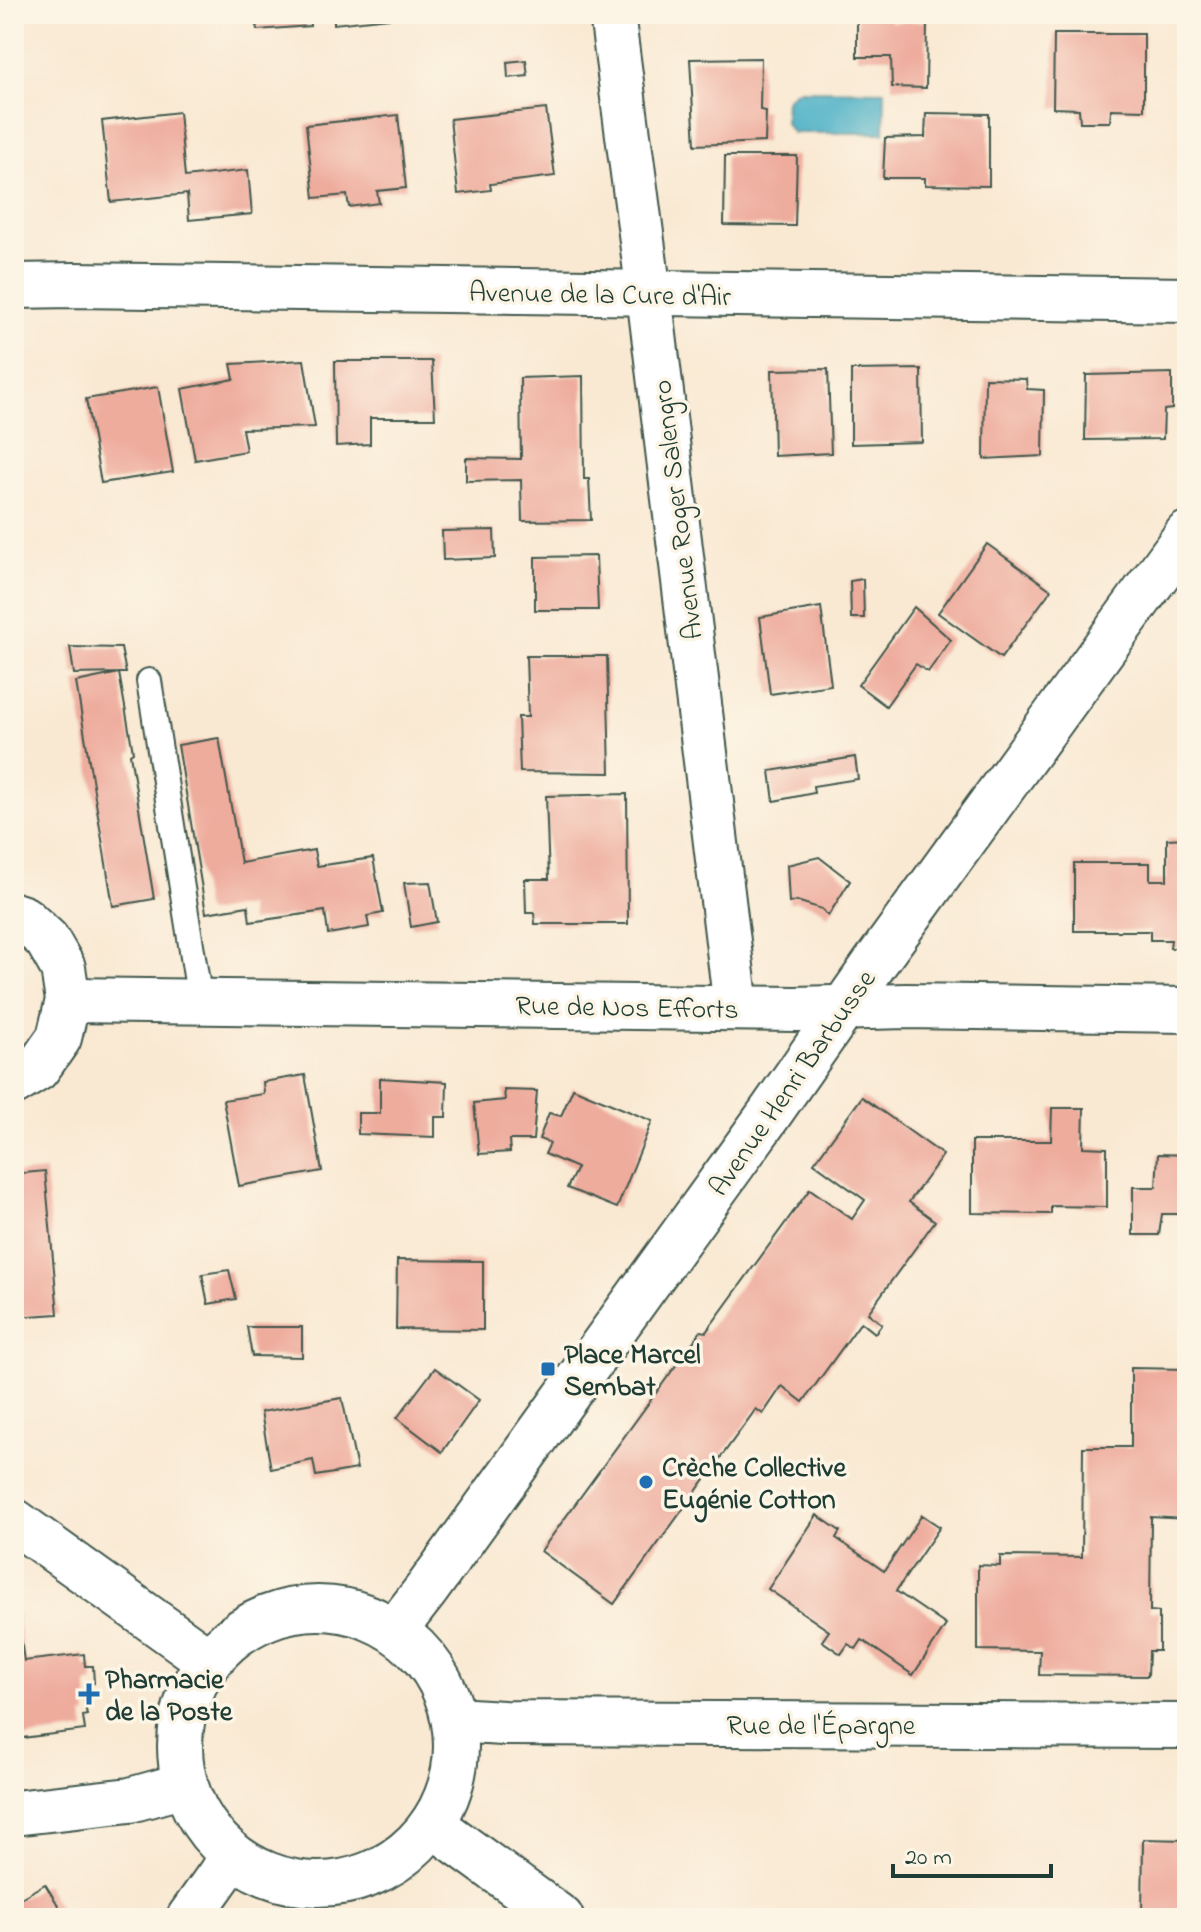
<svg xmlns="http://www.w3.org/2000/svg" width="1201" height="1932" viewBox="0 0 1201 1932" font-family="'Indie Flower',sans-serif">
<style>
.water{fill:#47afc6;stroke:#33767d;stroke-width:2}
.building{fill:#eeac9d}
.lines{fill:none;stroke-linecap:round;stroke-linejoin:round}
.service-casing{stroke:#40574c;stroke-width:28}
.minor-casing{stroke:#40574c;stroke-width:48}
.service{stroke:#fff;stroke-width:24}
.minor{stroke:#fff;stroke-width:44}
.poi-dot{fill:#1f6fb2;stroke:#fcf5e5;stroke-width:3}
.labels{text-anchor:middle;stroke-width:7;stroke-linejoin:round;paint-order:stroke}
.street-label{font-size:28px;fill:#1f3d34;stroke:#fcf5e5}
.poi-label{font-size:28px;font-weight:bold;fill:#1f3d34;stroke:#fcf5e5;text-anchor:start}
</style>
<rect width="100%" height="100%" fill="#fcf5e5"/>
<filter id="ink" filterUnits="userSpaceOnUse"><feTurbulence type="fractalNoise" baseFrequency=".0125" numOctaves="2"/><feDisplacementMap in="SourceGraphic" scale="16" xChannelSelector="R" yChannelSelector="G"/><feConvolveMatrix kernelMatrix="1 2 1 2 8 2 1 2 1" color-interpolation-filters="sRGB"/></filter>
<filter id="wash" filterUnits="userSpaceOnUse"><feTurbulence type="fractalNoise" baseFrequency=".006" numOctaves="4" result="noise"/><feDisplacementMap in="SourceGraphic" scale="32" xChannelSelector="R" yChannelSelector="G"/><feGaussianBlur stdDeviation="1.8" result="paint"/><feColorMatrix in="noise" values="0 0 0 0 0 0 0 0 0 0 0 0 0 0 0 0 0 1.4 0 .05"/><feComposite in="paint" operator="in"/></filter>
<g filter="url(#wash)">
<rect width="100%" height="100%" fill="#f9e9d3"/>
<path class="water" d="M797,90L885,91L884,133H793L785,123L786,100Z"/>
<g id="blocks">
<g class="building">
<path d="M255,14H309L310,26L257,30Z"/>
<path d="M334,14H408L409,16L334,24Z"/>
<path d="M857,14H891V22L927,21L926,88L892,87L891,57H857Z"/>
<path d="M1054,34H1144V110L1111,109L1110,122H1080L1079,109L1053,108Z"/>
<path d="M761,58L760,110L766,111L765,142L695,145L690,59Z"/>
<path d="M526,60L528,76L508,78L507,62Z"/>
<path d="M1183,91H1187V138H1182Z"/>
<path d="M546,109L555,176L490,184L491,190L458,194L450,119Z"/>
<path d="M179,112L185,177L248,170L252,214L189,220L187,194L111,202L102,121Z"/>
<path d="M926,113L989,114V186L925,185V178H883L885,138L925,137Z"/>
<path d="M398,115L406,188L377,191L379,203L349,207L347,195L314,198L306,125Z"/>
<path d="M725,156H797L795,226L724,225Z"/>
<path d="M304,360L315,427L242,429L246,451L195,460L182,389L234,379L231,364Z"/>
<path d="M335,361H432L435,418H370V444L336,446Z"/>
<path d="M828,369L831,453L774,456L772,370Z"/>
<path d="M921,369L922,442L851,444V370Z"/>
<path d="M1172,373V409L1164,410L1163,439L1085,440L1086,375Z"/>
<path d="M583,376L584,479H589L591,520L522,521L521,480L466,481V458L521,459L520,378Z"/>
<path d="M985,378L1026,379L1027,389L1044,390L1043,456L984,459Z"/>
<path d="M158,387L173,472L101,483L86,399Z"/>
<path d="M494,530L495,558L443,560L442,531Z"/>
<path d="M987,544L1051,590L1001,658L938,613Z"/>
<path d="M596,556L598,610H535V557Z"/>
<path d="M863,579L864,618H851L850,581Z"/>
<path d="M821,607L831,685L770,694L760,617Z"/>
<path d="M914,607L951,640L928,672L916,664L886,706L858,685Z"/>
<path d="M70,647L121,648L126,673H119L133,752L130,754L154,899L113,906L76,682L119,673L74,674Z"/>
<path d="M526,656H607L610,773L520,772L518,717H528Z"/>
<path d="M219,738L241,863L314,850L317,866L373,858L383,913L367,916L369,927L328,934L325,911L250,922L248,906L206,913L178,745Z"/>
<path d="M855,757L858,779L813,786L814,793L774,801L770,771Z"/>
<path d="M627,794L628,924H535L534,913H526L525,879H549L546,796Z"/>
<path d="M1187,838V948H1170L1171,940H1150V931H1074V863H1150V880H1167V839Z"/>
<path d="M819,857L850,881L828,916L822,909L797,901L789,903L787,865Z"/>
<path d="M430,882L437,922L411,927L404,883Z"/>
<path d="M305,1075L322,1171L239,1186L223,1100L264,1094L263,1082Z"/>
<path d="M380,1078L447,1082L446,1117H435V1137L358,1134V1113H380Z"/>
<path d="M573,1088L652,1121L617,1208L567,1188L577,1168L545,1154L550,1143L539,1139L549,1113L561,1116Z"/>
<path d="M504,1090L537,1091L533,1140H509L510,1152L479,1154L474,1103L505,1100Z"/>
<path d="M862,1097L943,1155L909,1202L935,1221L868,1313L882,1324L875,1333L861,1322L803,1402L782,1386L763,1414L756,1409L614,1604L541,1551L701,1331L706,1332L810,1189L852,1219L865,1200L814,1163Z"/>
<path d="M1052,1108H1084L1083,1147L1107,1148V1207L1051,1206V1214L972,1213V1141H1051Z"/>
<path d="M1158,1154L1187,1155V1214H1162L1159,1235H1133V1187H1156Z"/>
<path d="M45,1171L58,1314L14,1317V1174Z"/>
<path d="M397,1260L483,1261V1330L396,1329Z"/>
<path d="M229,1270L236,1299L208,1304L202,1274Z"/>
<path d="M247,1327H302V1357L252,1356Z"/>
<path d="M435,1368L479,1400L442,1452L397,1418Z"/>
<path d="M1131,1368L1187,1369V1519L1151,1517L1150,1611L1159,1612V1651H1149L1148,1676L1039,1675L1040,1651L978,1650V1565L1000,1566V1556L1082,1557L1083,1447H1131Z"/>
<path d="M342,1398L357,1469L316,1476L313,1460L271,1469L261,1412Z"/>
<path d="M817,1515L840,1531L836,1538L884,1571L922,1515L940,1527L896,1591L946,1625L913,1675L862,1640L856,1649L848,1644L841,1654L822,1641L829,1631L768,1589Z"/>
<path d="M16,1605L24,1661L84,1654L85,1666H93L94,1683L86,1684L88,1697L84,1699L87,1715L83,1716L85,1730L14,1739V1606Z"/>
<path d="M1143,1839L1187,1840V1918H1142Z"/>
<path d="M45,1884L66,1918H14V1902Z"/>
</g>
</g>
</g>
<g filter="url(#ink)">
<use href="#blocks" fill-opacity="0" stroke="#40574c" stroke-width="2"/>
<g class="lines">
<defs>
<path id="service" d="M149,681L200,1001"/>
<g id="minor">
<path d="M612,14L649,294L736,1007"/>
<path d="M14,286L74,285L1187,300"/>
<path d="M14,915L23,918L47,940L63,968L68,1000L59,1038L37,1069L14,1083"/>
<path d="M68,1000L796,1009L906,1006L1187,1010"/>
<path d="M14,1521L208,1660"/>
<circle cx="318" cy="1746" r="138"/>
<path d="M395,1630L427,1589L768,1116L875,963L1187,534"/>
<path d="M454,1720L503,1723L1187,1726"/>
<path d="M14,1813L130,1800L184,1785"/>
<path d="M432,1824L561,1918"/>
<path d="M189,1918L233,1856"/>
</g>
</defs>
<use href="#service" class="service-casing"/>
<use href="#minor" class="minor-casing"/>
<use href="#service" class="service"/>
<use href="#minor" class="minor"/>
</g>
</g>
<g class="poi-dot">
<rect x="540" y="1361" width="16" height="16" rx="4"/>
<circle cx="646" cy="1482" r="8"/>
<path d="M85 1682h8v8h8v8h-8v8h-8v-8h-8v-8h8z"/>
</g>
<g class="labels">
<g class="street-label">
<text transform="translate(600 293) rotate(1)" y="10">Avenue de la Cure d'Air</text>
<text transform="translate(676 510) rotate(-97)" y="10">Avenue Roger Salengro</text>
<text transform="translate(627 1006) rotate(1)" y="10">Rue de Nos Efforts</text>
<text transform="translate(791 1082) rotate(-55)" y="10">Avenue Henri Barbusse</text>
<text x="821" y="1734">Rue de l'Épargne</text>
</g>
<g class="poi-label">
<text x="564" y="1363">Place Marcel<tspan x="564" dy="32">Sembat</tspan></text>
<text x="662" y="1476">Crèche Collective<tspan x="662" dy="32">Eugénie Cotton</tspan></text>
<text x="105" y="1688">Pharmacie<tspan x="105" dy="32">de la Poste</tspan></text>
</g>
</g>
<rect width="1201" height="1932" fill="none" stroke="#fcf5e5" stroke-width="48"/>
<path d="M893 1864v12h158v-12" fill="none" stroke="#1f3d34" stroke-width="4"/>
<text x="905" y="1864" font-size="24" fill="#1f3d34" stroke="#fcf5e5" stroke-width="6" paint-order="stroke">20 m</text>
</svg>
